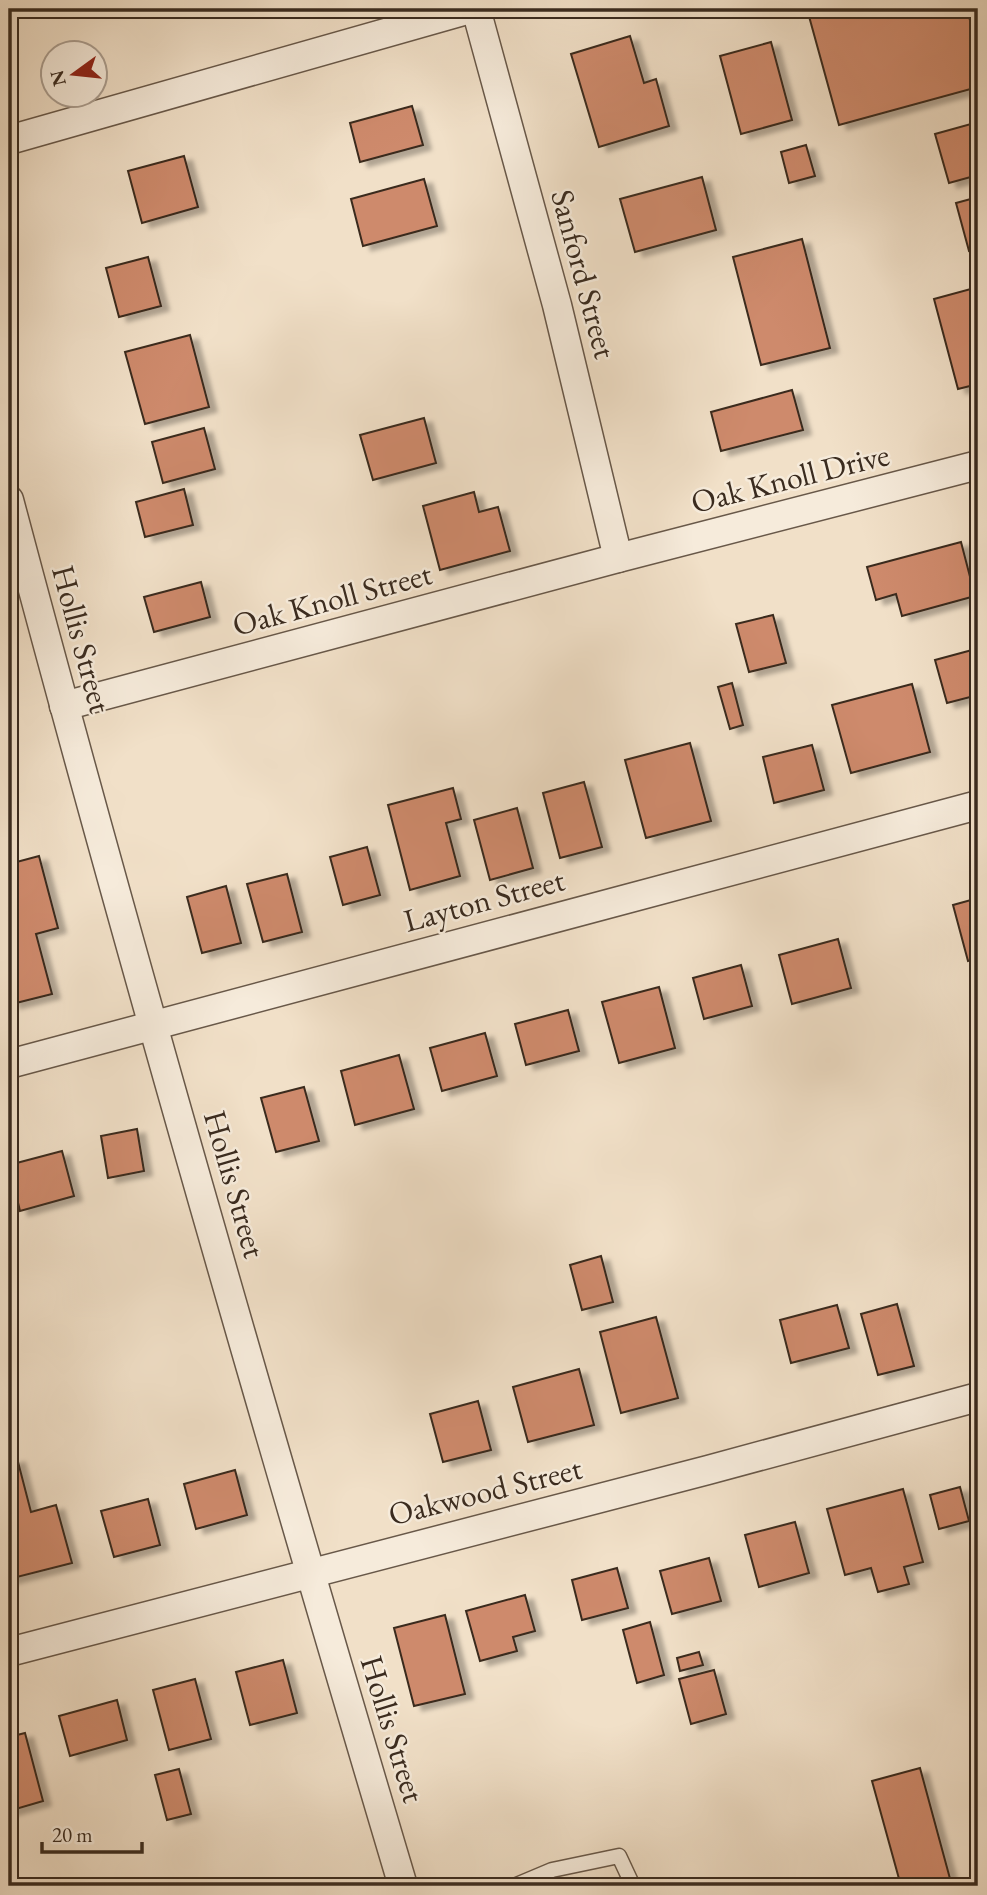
<svg xmlns="http://www.w3.org/2000/svg" width="987" height="1895" viewBox="0 0 987 1895" font-family="'EB Garamond',serif">
<style>
.building{fill:#ce8a6c;stroke:#3a2b1f;stroke-width:2;filter:url(#shadow)}
.lines{fill:none;stroke-linecap:round;stroke-linejoin:round}
.lane-casing{stroke:#685849;stroke-width:17}
.street-casing{stroke:#685849;stroke-width:31}
.lane{stroke:#f6ebdb;stroke-width:14}
.street{stroke:#f6ebdb;stroke-width:28}
.labels{text-anchor:middle;stroke-width:5;stroke-linejoin:round;paint-order:stroke}
.street-label{font-size:32px;fill:#3a2b1f;stroke:#f6ebdb}
</style>
<defs>
<filter id="shadow"><feDropShadow dx="8" dy="4.5" stdDeviation="2" flood-color="#0004"/></filter>
</defs>
<rect width="100%" height="100%" fill="#f1e0c8"/>
<filter id="stains"><feTurbulence type="fractalNoise" baseFrequency=".00286" numOctaves="4"/><feColorMatrix values="0 0 0 0 .2 0 0 0 0 .09 0 0 0 0 .02 0 0 0 .5 -.17"/></filter>
<radialGradient id="worn" r=".72"><stop offset=".6" stop-color="#630" stop-opacity="0"/><stop offset="1" stop-color="#630" stop-opacity=".3"/></radialGradient>
<g class="building">
<path d="M807,9H967L978,51V87L839,125Z"/>
<path d="M630,36L644,83L656,79L669,126L599,147L571,54Z"/>
<path d="M771,42L792,120L741,134L720,56Z"/>
<path d="M412,106L423,145L360,162L350,123Z"/>
<path d="M978,122V175L949,183L935,134Z"/>
<path d="M806,145L815,176L789,183L781,152Z"/>
<path d="M184,156L198,207L142,223L128,171Z"/>
<path d="M702,177L716,230L635,252L620,199Z"/>
<path d="M424,179L437,226L363,246L351,199Z"/>
<path d="M978,197V248L969,251L956,203Z"/>
<path d="M802,239L830,348L761,365L733,257Z"/>
<path d="M148,257L161,306L119,317L106,268Z"/>
<path d="M978,287V384L958,389L934,299Z"/>
<path d="M190,335L209,407L145,424L125,352Z"/>
<path d="M792,390L803,430L721,451L711,412Z"/>
<path d="M424,418L436,463L373,480L360,435Z"/>
<path d="M204,428L215,469L163,483L152,442Z"/>
<path d="M184,489L193,525L145,537L136,502Z"/>
<path d="M474,492L479,512L498,507L510,551L440,570L423,506Z"/>
<path d="M961,542L975,596L902,616L896,594L876,600L867,567Z"/>
<path d="M201,582L210,617L154,632L144,597Z"/>
<path d="M773,615L786,663L749,672L736,624Z"/>
<path d="M972,650L978,672V695L947,703L935,660Z"/>
<path d="M732,683L743,725L730,729L718,687Z"/>
<path d="M912,684L930,752L851,773L832,705Z"/>
<path d="M690,743L711,821L646,838L625,760Z"/>
<path d="M812,745L824,790L774,803L763,757Z"/>
<path d="M584,782L602,847L560,858L543,793Z"/>
<path d="M453,788L461,819L446,823L460,876L410,890L388,805Z"/>
<path d="M517,808L533,868L490,880L474,820Z"/>
<path d="M367,847L380,895L343,905L330,857Z"/>
<path d="M39,856L58,928L36,934L52,994L12,1004L9,992V864Z"/>
<path d="M287,874L302,932L263,942L247,884Z"/>
<path d="M226,886L241,943L202,953L187,897Z"/>
<path d="M978,898V958L968,961L953,905Z"/>
<path d="M838,939L851,988L792,1004L779,955Z"/>
<path d="M741,965L752,1006L704,1019L693,978Z"/>
<path d="M659,987L675,1048L619,1063L602,1002Z"/>
<path d="M568,1010L579,1051L526,1065L515,1024Z"/>
<path d="M485,1033L497,1076L442,1091L430,1048Z"/>
<path d="M399,1055L414,1109L355,1125L341,1071Z"/>
<path d="M304,1087L319,1141L276,1152L261,1098Z"/>
<path d="M137,1129L144,1171L108,1178L101,1136Z"/>
<path d="M62,1151L74,1196L20,1211L9,1165Z"/>
<path d="M601,1256L613,1302L582,1310L570,1265Z"/>
<path d="M897,1304L914,1366L878,1375L861,1314Z"/>
<path d="M837,1305L849,1348L791,1363L780,1320Z"/>
<path d="M656,1317L678,1398L621,1413L600,1332Z"/>
<path d="M579,1369L594,1425L528,1442L513,1387Z"/>
<path d="M478,1401L491,1450L443,1462L430,1414Z"/>
<path d="M17,1458L31,1512L56,1505L72,1563L9,1579V1460Z"/>
<path d="M235,1470L247,1515L196,1529L184,1484Z"/>
<path d="M960,1487L969,1521L939,1529L930,1495Z"/>
<path d="M903,1489L923,1562L904,1567L909,1584L878,1592L871,1568L845,1575L827,1509Z"/>
<path d="M148,1499L160,1545L114,1557L101,1511Z"/>
<path d="M795,1522L809,1573L759,1587L745,1535Z"/>
<path d="M709,1558L721,1601L672,1614L660,1571Z"/>
<path d="M617,1568L628,1608L582,1620L572,1580Z"/>
<path d="M525,1595L535,1631L513,1637L517,1651L480,1661L466,1611Z"/>
<path d="M445,1615L465,1694L414,1706L394,1628Z"/>
<path d="M650,1622L664,1675L637,1683L623,1630Z"/>
<path d="M699,1652L703,1665L680,1671L677,1658Z"/>
<path d="M283,1660L297,1713L250,1725L236,1672Z"/>
<path d="M714,1670L726,1714L691,1724L679,1679Z"/>
<path d="M195,1679L211,1739L169,1750L153,1690Z"/>
<path d="M117,1700L127,1740L70,1756L59,1716Z"/>
<path d="M25,1733L43,1801L9,1811V1737Z"/>
<path d="M920,1768L952,1886H901L872,1781Z"/>
<path d="M179,1769L191,1814L167,1820L155,1775Z"/>
</g>
<g class="lines">
<defs>
<path id="lane" d="M514,1886L552,1870L619,1856L633,1886"/>
<g id="street">
<path d="M476,9L557,305L618,558"/>
<path d="M9,140L470,9"/>
<path d="M9,500C132,964 266,1426 403,1886"/>
<path d="M64,706L618,558L978,465"/>
<path d="M9,1064L978,805"/>
<path d="M9,1652L708,1470L978,1397"/>
</g>
</defs>
<use href="#lane" class="lane-casing"/>
<use href="#street" class="street-casing"/>
<use href="#lane" class="lane"/>
<use href="#street" class="street"/>
</g>
<g class="labels">
<g class="street-label">
<text transform="translate(584 274) rotate(75)" y="11">Sanford Street</text>
<text transform="translate(790 478) rotate(-14)" y="11">Oak Knoll Drive</text>
<text transform="translate(332 599) rotate(-15)" y="11">Oak Knoll Street</text>
<text transform="translate(82 639) rotate(75)" y="11">Hollis Street</text>
<text transform="translate(484 900) rotate(-15)" y="11">Layton Street</text>
<text transform="translate(235 1184) rotate(74)" y="11">Hollis Street</text>
<text transform="translate(485 1491) rotate(-14)" y="11">Oakwood Street</text>
<text transform="translate(393 1729) rotate(73)" y="11">Hollis Street</text>
</g>
</g>
<rect width="987" height="1895" fill="none" stroke="#f1e0c8" stroke-width="35"/>
<rect x="10" y="10" width="966" height="1874" fill="none" stroke="#3a2b1f" stroke-width="3.5"/>
<rect x="18" y="18" width="952" height="1860" fill="none" stroke="#3a2b1f" stroke-width="2"/>
<g transform="translate(74 74) rotate(255)"><circle r="33" fill="#f6ebdb" stroke="#ab9e90" stroke-width="2"/>
<path d="M0-5L12 26L0 18L-12 26Z" fill="#8f2418"/>
<text y="-10" font-size="19" font-weight="bold" text-anchor="middle" fill="#3a2b1f">N</text>
</g>
<path d="M42 1842v10h100v-10" fill="none" stroke="#3a2b1f" stroke-width="3.5"/>
<text x="52" y="1842" font-size="21" fill="#3a2b1f" stroke="#f6ebdb" stroke-width="5" paint-order="stroke">20 m</text>
<rect width="100%" height="100%" filter="url(#stains)"/>
<rect width="100%" height="100%" fill="url(#worn)"/>
</svg>
